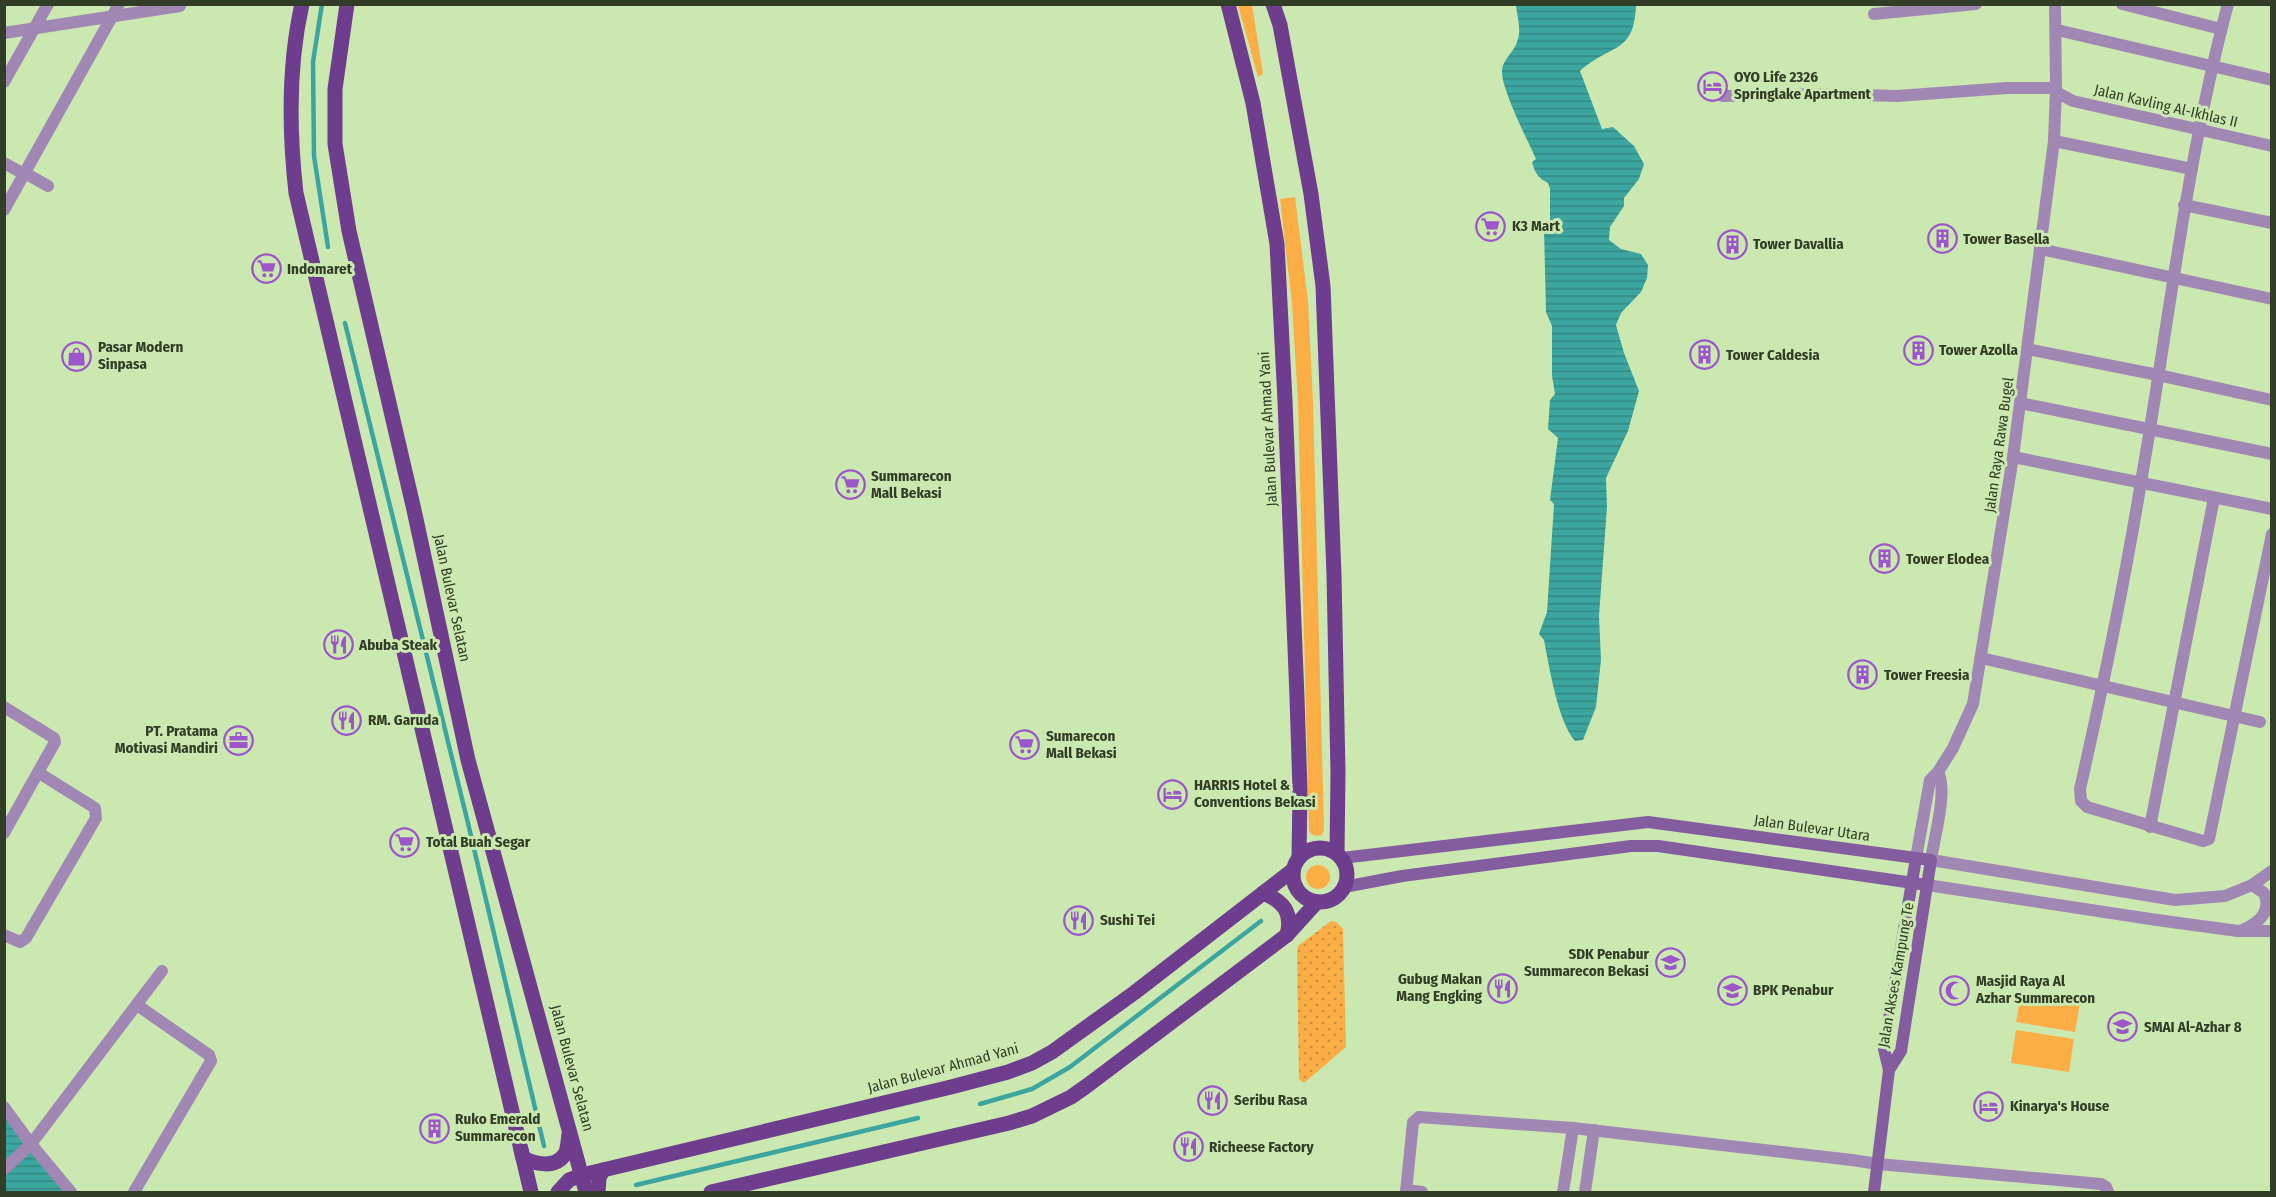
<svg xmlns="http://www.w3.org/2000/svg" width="2276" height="1197" viewBox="0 0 2276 1197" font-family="'Fira Sans Condensed',sans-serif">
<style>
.grass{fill:#fbad46}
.park{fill:url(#park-dots)}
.water{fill:url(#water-rules)}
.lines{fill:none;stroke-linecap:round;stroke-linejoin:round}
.stream{stroke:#3ca59f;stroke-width:4.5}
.street{stroke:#a187b4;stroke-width:12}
.secondary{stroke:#835d9f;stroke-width:12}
.primary{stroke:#6e3d8e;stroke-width:15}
.labels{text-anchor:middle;stroke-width:6;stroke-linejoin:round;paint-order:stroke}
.poi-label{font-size:15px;font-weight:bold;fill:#313d26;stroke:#cce8b1;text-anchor:start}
.street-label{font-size:15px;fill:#313d26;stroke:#cce8b1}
</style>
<defs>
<pattern id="park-dots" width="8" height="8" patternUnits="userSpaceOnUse" patternTransform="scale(1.5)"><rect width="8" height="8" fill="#fbad46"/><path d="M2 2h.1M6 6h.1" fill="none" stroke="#cc8e3a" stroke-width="1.8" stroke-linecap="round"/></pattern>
<pattern id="water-rules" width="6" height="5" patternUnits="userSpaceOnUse" patternTransform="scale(1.5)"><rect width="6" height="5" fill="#3ca59f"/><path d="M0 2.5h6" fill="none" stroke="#338881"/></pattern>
</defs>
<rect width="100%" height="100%" fill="#cce8b1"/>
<g class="grass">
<path d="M1238,5H1252L1263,74L1258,77Z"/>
<path d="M1295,197L1308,301L1313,402L1324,830L1322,835L1316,836L1311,834L1309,830L1298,403L1292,303L1280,199Z"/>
<circle cx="1318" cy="877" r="12"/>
<path d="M2021,993L2080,1002L2075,1032L2016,1022Z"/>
<path d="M2016,1030L2074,1039L2069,1072L2011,1063Z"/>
</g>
<path class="park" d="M1331,921L1336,922L1343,929L1346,1047L1304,1083L1299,1079L1297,953L1298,946Z"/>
<g class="water">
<path d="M1516,5H1636C1634,55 1611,43 1580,71L1602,129L1613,127L1634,146L1644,164L1639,179L1624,198V206L1610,227L1609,240L1621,249L1641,254L1648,265L1647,278L1641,292L1621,313L1616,325L1624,353L1639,391L1628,431L1606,478L1607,507L1599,616L1601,660L1596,707L1583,740L1575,741C1558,722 1549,666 1544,640L1539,634L1547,612L1554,504L1550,500L1558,438L1548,429L1550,400L1555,394L1552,376V326L1546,312L1544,229H1550V189L1548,183C1538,178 1535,173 1532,162L1536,159C1528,141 1501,88 1502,71C1502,60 1514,52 1517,42C1522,30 1517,17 1516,5Z"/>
<path d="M4,1107L71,1192H5Z"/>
</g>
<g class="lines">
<g class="stream">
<path d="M322,4L313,62L314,156L328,247"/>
<path d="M345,323L467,819L544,1146"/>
<path d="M980,1104L1032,1089L1070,1067L1261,921"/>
<path d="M636,1185L918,1118"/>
</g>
<g class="street">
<path d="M2122,4L2221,29"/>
<path d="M2228,4C2186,161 2169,323 2141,482C2124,585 2103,687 2080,789L2081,801L2087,807L2203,841L2209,839L2272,534"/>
<path d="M1874,14L1976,4"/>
<path d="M2057,30L2272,80"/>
<path d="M4,33L180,6"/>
<path d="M4,82L48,4"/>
<path d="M2056,92L2073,101L2272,146"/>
<path d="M1722,96L1827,94L1897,96L2007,88H2056"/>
<path d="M2054,141L2192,169"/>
<path d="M4,163L24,174"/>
<path d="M25,173L48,186"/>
<path d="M2184,205L2272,223"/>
<path d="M4,210L119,4"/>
<path d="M2040,249L2272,299"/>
<path d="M2027,349L2158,375L2272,400"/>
<path d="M2020,403L2272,454"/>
<path d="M2013,457L2272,509"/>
<path d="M1981,658L2260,722"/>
<path d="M4,707L54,738L55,742L4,833"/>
<path d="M1938,772C1948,791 1934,838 1931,860L2175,900L2225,896L2252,885L2272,871"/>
<path d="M2150,827L2214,498"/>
<path d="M1916,858L1930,780L1938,772L1953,748L1973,704L2013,457L2054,141L2056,88L2055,4"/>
<path d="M1927,885L2157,920L2238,931H2272"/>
<path d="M2242,930C2259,923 2272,912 2264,893L2252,885"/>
<path d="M4,935L20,942L26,938L96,818L95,808L39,773"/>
<path d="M4,1107L31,1144L71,1192"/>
<path d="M4,1169L31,1144L162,971"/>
<path d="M1406,1190L1422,1192"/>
<path d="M134,1192L211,1061L209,1055L137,1005"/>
<path d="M1406,1192L1413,1122L1419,1117L1573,1128L1852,1160L1878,1164L2101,1184L2106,1187L2108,1192"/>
<path d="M1563,1192L1573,1128"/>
<path d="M1585,1192L1594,1130"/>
</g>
<g class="secondary">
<path d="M1342,858L1648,822L1931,860L1901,1051L1889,1070"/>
<path d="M1344,887L1402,876L1631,846H1658L1927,885"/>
<path d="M1874,1192L1889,1070L1884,1049L1916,858"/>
</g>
<g class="primary">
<path d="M302,4C288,66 289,131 296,193L531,1192"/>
<path d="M347,4L335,89V144L349,231L414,510L468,760L586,1192"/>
<path d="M1228,4L1253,103L1277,244L1285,401L1297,697L1300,791L1299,857"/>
<path d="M1273,4L1280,25L1311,194L1323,286L1334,575L1338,773L1337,853"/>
<circle cx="1320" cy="875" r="27"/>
<path d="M1263,893C1283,901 1293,912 1287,935"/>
<path d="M521,1150L523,1158C536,1164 555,1169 565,1154C568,1149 568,1140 569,1134"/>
<path d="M558,1192L569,1180L582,1175L951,1087L1008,1072L1032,1063L1052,1052L1134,993L1293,870"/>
<path d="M598,1192L599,1178L603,1170"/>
<path d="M711,1192L1009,1123L1032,1116L1071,1097L1088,1085L1287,935L1317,902"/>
</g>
</g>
<defs>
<symbol id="hotel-ring" viewBox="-11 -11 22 22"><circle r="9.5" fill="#cce8b1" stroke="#9c55ca" stroke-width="1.5"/><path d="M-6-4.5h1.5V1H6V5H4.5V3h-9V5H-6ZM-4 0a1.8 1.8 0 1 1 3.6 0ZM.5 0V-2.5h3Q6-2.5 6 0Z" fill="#9c55ca"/></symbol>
<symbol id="supermarket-ring" viewBox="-11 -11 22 22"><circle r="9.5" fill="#cce8b1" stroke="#9c55ca" stroke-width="1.5"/><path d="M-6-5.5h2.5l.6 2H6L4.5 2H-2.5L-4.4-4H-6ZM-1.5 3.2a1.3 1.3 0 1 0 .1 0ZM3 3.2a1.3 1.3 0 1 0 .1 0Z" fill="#9c55ca"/></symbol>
<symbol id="building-ring" viewBox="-11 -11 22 22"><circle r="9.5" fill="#cce8b1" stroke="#9c55ca" stroke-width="1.5"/><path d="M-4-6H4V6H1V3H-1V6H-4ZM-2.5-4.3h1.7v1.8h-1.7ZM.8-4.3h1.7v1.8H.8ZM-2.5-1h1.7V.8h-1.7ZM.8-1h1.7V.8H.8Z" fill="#9c55ca"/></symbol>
<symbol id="shop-ring" viewBox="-11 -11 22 22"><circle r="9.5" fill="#cce8b1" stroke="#9c55ca" stroke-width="1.5"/><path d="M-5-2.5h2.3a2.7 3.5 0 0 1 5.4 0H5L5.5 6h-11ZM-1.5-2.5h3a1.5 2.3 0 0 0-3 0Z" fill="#9c55ca"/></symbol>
<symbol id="restaurant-ring" viewBox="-11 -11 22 22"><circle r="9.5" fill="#cce8b1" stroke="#9c55ca" stroke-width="1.5"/><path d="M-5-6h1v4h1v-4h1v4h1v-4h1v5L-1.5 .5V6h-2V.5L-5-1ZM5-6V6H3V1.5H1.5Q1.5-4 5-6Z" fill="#9c55ca"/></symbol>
<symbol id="office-ring" viewBox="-11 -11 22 22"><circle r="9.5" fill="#cce8b1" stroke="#9c55ca" stroke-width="1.5"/><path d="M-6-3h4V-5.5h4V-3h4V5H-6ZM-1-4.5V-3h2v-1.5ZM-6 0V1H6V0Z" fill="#9c55ca"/></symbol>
<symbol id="school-ring" viewBox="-11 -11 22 22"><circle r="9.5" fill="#cce8b1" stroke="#9c55ca" stroke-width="1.5"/><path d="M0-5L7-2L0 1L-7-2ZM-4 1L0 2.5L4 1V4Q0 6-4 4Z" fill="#9c55ca"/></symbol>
<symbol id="mosque-ring" viewBox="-11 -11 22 22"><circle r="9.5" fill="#cce8b1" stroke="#9c55ca" stroke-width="1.5"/><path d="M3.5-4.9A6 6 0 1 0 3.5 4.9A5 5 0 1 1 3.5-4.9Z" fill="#9c55ca"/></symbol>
</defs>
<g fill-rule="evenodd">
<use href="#hotel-ring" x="1696" y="70" width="33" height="33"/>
<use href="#supermarket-ring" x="1474" y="210" width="33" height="33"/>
<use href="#building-ring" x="1926" y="222" width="33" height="33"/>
<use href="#building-ring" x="1716" y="228" width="33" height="33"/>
<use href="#supermarket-ring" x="250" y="252" width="33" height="33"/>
<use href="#building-ring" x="1902" y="334" width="33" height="33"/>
<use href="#building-ring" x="1688" y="338" width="33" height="33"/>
<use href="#shop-ring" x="60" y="340" width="33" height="33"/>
<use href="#supermarket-ring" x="834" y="468" width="33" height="33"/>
<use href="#building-ring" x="1868" y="542" width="33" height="33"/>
<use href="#restaurant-ring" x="322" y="628" width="33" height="33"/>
<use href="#building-ring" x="1846" y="658" width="33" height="33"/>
<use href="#restaurant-ring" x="330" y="704" width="33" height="33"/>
<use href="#office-ring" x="222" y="724" width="33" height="33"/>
<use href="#supermarket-ring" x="1008" y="728" width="33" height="33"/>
<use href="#hotel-ring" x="1156" y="778" width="33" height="33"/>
<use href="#supermarket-ring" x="388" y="826" width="33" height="33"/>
<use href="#restaurant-ring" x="1062" y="904" width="33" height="33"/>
<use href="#school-ring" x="1654" y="946" width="33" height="33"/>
<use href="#restaurant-ring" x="1486" y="972" width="33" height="33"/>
<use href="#school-ring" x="1716" y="974" width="33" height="33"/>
<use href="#mosque-ring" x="1938" y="974" width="33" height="33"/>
<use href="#school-ring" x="2106" y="1010" width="33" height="33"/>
<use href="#restaurant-ring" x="1196" y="1084" width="33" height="33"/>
<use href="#hotel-ring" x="1972" y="1090" width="33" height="33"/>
<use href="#building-ring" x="418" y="1112" width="33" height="33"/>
<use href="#restaurant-ring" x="1172" y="1130" width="33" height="33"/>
</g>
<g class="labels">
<g class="poi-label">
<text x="1734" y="82">OYO Life 2326<tspan x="1734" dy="17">Springlake Apartment</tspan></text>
<text x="1512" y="231">K3 Mart</text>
<text x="1963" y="244">Tower Basella</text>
<text x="1753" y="249">Tower Davallia</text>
<text x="287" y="274">Indomaret</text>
<text x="98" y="352">Pasar Modern<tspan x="98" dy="17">Sinpasa</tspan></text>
<text x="1939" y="355">Tower Azolla</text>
<text x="1726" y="360">Tower Caldesia</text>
<text x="871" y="481">Summarecon<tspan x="871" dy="17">Mall Bekasi</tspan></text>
<text x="1906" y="564">Tower Elodea</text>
<text x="359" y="650">Abuba Steak</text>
<text x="1884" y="680">Tower Freesia</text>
<text x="368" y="725">RM. Garuda</text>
<text x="218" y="736" text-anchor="end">PT. Pratama<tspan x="218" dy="17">Motivasi Mandiri</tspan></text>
<text x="1046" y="741">Sumarecon<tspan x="1046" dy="17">Mall Bekasi</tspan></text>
<text x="1194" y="790">HARRIS Hotel &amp;<tspan x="1194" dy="17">Conventions Bekasi</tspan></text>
<text x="426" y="847">Total Buah Segar</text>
<text x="1100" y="925">Sushi Tei</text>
<text x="1649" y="959" text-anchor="end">SDK Penabur<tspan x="1649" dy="17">Summarecon Bekasi</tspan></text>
<text x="1482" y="984" text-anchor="end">Gubug Makan<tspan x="1482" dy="17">Mang Engking</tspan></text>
<text x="1976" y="986">Masjid Raya Al<tspan x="1976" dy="17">Azhar Summarecon</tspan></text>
<text x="1753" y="995">BPK Penabur</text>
<text x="2144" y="1032">SMAI Al-Azhar 8</text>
<text x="1234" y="1105">Seribu Rasa</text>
<text x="2010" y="1111">Kinarya's House</text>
<text x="455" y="1124">Ruko Emerald<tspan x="455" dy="17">Summarecon</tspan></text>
<text x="1209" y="1152">Richeese Factory</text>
</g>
<g class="street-label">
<text transform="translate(2166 106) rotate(13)" y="5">Jalan Kavling Al-Ikhlas II</text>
<text transform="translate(1268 429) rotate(-93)" y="5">Jalan Bulevar Ahmad Yani</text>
<text transform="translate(1999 445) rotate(-82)" y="5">Jalan Raya Rawa Bugel</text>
<text transform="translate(452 598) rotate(78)" y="5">Jalan Bulevar Selatan</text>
<text transform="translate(1812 828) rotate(8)" y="5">Jalan Bulevar Utara</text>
<text transform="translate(1896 975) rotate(-80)" y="5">Jalan Akses Kampung Te</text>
<text transform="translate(572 1068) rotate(75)" y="5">Jalan Bulevar Selatan</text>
<text transform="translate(943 1068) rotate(-15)" y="5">Jalan Bulevar Ahmad Yani</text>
</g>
</g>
<rect width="2276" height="1197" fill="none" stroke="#313d26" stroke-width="12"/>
</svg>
